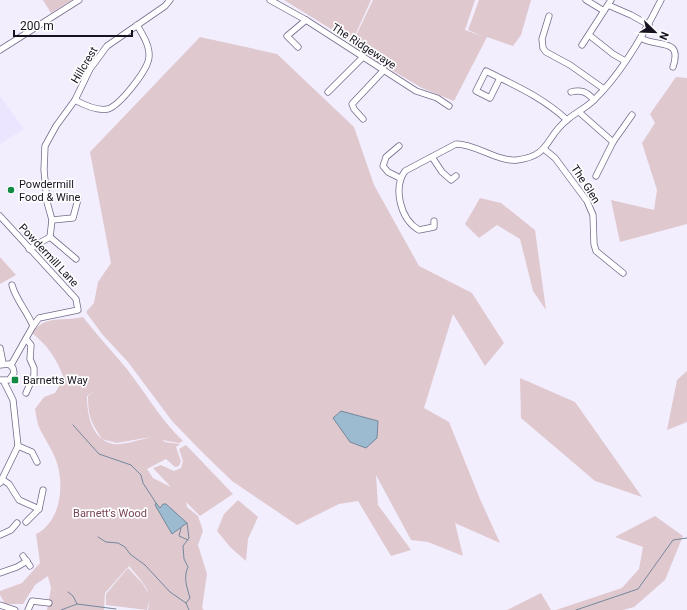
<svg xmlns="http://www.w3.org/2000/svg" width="687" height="610" viewBox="0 0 687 610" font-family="Roboto,sans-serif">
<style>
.built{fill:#ece5ff}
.green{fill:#e0c8cf;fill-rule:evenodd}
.water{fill:#9dbbd0;stroke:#74889b}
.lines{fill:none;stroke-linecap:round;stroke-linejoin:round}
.stream{stroke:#74889b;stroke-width:1}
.minor-casing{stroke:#746a8a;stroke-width:7}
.minor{stroke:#fff;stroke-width:5.5}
.poi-dot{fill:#128a44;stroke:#fefefe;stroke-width:1.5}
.labels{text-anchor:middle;stroke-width:3.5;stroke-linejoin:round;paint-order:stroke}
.street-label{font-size:11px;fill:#16121f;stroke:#fefefe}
.poi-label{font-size:11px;fill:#16121f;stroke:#fefefe;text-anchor:start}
.park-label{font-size:11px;fill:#794557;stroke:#fefefe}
</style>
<rect width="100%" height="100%" fill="#f2eefd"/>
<path class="built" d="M0,96L24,129L0,144Z"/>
<g class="green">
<path d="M43,0H72L51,13Z"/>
<path d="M284,0H371L352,42Z"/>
<path d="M373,0H475L465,30L482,36L468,30L479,0H531L521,35L513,46L487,37L454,101L422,88L351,46Z"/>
<path d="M200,37L277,54L354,127L374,185L419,266L472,293L504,343L485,366L453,314L424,408L449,422L480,499L500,543L455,523L463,556L428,542L411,540L376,475L378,505L411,550L391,556L358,501L339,504L297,525L232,481L202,452L172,421L128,362L102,334L86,312L94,303L98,282L111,263L90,152Z"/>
<path d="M676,77L687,78V224L620,242L611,200L654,210L657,190L642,143L655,123L650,114Z"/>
<path d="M480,198L501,203L535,230L546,310L533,291L520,239L497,225L479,238L465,224Z"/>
<path d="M0,257L16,275L0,284Z"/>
<path d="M83,317C97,335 112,351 126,368C145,392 160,419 183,441L179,443L162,440L165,442L180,444L176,447L181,461L179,466L175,467L166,459L147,469L153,478L171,487L153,468L161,465L174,471L181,468L183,461L179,449L186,445L233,494L200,516L186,502L187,507L198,516L203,531L198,545L207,574L202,608L204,610H148C153,589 141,581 129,566L105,593L104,610H47L51,588L48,576L35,585L23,604H5L0,595V591L22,583L40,563L36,534C61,522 65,484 56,460C52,449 44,438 39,427C37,422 36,415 35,409L44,397L55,393L64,378C56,358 49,347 32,333C45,314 64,322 83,317ZM98,389L88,396C88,416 91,422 102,439L117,443L156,436C145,438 122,446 113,444C91,439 87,414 87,396Z"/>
<path d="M687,371V422L667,430L677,380Z"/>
<path d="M520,378L575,402L642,497L595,481L521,418Z"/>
<path d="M238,500L258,517L248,539L246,561L231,548L217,531L224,514Z"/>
<path d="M655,516L683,536L665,580L634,607L623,610H556L622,588L639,569L643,547L615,537Z"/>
<path d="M128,568L143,584L150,597L147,610L106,605V594Z"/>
<path d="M541,593L551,610H507Z"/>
</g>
<g class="water">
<path d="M341,411L378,421L377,438L366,448L350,442L333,418Z"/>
<path d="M156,503L160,508L163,504H166L187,523L172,534L155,505Z"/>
</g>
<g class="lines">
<g class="stream">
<path d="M73,425L99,454L131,465L141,475L143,483L156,503"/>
<path d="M181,528L179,536L188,540"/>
<path d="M98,537L106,542L118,543L125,547L130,554L145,565L170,592L186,603L189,610"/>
<path d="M68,592L73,596L77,604L116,609"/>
<path d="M186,603L190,598C187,587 183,578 188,567L184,559L183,546L189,538L187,523"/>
<path d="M61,610L77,604"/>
<path d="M576,610L638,589L673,540L687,538"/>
</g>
<defs>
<g id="minor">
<path d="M270,0L306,20L416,91L437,98L449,106"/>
<path d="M586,0L604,11"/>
<path d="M608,5L631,15L649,25"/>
<path d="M549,16L542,39L543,48L546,52L570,65L604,89"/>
<path d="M589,35L613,54L625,61"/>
<path d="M641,38C657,48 683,37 673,67"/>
<path d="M582,45L611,0"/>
<path d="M298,47L287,36L306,20"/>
<path d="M0,50L79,0"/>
<path d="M500,78L490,98L476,91L486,71C516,86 542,97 567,120"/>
<path d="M328,92L363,57"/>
<path d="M571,92C581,89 587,92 594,100"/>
<path d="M75,100C84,105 97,111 108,109C120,105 148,70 149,57C150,45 142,34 137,25"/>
<path d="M579,112L613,142L596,176"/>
<path d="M363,119L354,109L352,104L384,70"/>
<path d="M613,142L632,115"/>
<path d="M399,146L386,157L383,166L388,172L400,178"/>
<path d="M544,149L555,158L587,201L593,215L594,244L596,251L623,273"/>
<path d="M432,157L442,172L451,180L456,176"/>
<path d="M0,216L76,299L78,310L39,318L33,326L11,365"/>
<path d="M52,220L73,218L78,199"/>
<path d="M434,221V227L419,230C400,219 393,188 405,171L456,144C476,144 498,162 517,160C551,156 545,137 567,120C575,113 586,108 594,100C621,74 644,34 661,0"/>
<path d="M50,237L76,259"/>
<path d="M29,249L50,237L52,220L47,202L44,170L45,146L56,126L75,100L90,69L107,46L165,6L170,0"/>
<path d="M12,285C16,300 27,311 33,326"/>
<path d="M0,348L3,363"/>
<path d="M0,365L9,364L13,368L14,373L9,380H0"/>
<path d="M26,393L34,375V368L30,359L31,345L26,339"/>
<path d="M18,446L32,452L37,462"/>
<path d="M3,480L9,484L19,500L39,509L43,490"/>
<path d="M0,483L18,446L13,400L4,382"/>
<path d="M26,522L39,509"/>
<path d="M0,535L11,530L17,523"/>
<path d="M23,556L30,566"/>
<path d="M0,573L17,567L27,561"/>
<path d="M0,605L15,610"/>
<path d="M28,610L32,601L49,603"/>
</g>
</defs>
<use href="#minor" class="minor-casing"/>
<use href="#minor" class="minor"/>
</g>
<g class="poi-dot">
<circle cx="11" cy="190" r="4"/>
<rect x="11" y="376" width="8" height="8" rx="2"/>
</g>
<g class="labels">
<g class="street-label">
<text transform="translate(364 46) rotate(33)" y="4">The Ridgewaye</text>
<text transform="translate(84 65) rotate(-59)" y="4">Hillcrest</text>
<text transform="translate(586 184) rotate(57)" y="4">The Glen</text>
<text transform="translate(49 255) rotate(47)" y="4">Powdermill Lane</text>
</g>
<g class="poi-label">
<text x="19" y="188">Powdermill<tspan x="19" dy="13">Food &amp; Wine</tspan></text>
<text x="23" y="384">Barnetts Way</text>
</g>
<g class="park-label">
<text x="110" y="517">Barnett's Wood</text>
</g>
</g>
<g transform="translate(655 32) rotate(113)" stroke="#fefefe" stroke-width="3" paint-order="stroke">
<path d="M0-3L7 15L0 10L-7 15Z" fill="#16121f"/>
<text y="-6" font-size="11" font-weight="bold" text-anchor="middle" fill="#16121f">N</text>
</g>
<path d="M14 30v6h118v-6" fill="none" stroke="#16121f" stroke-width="2"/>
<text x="20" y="30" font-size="12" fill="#16121f" stroke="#fefefe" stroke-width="3" paint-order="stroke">200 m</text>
</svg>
